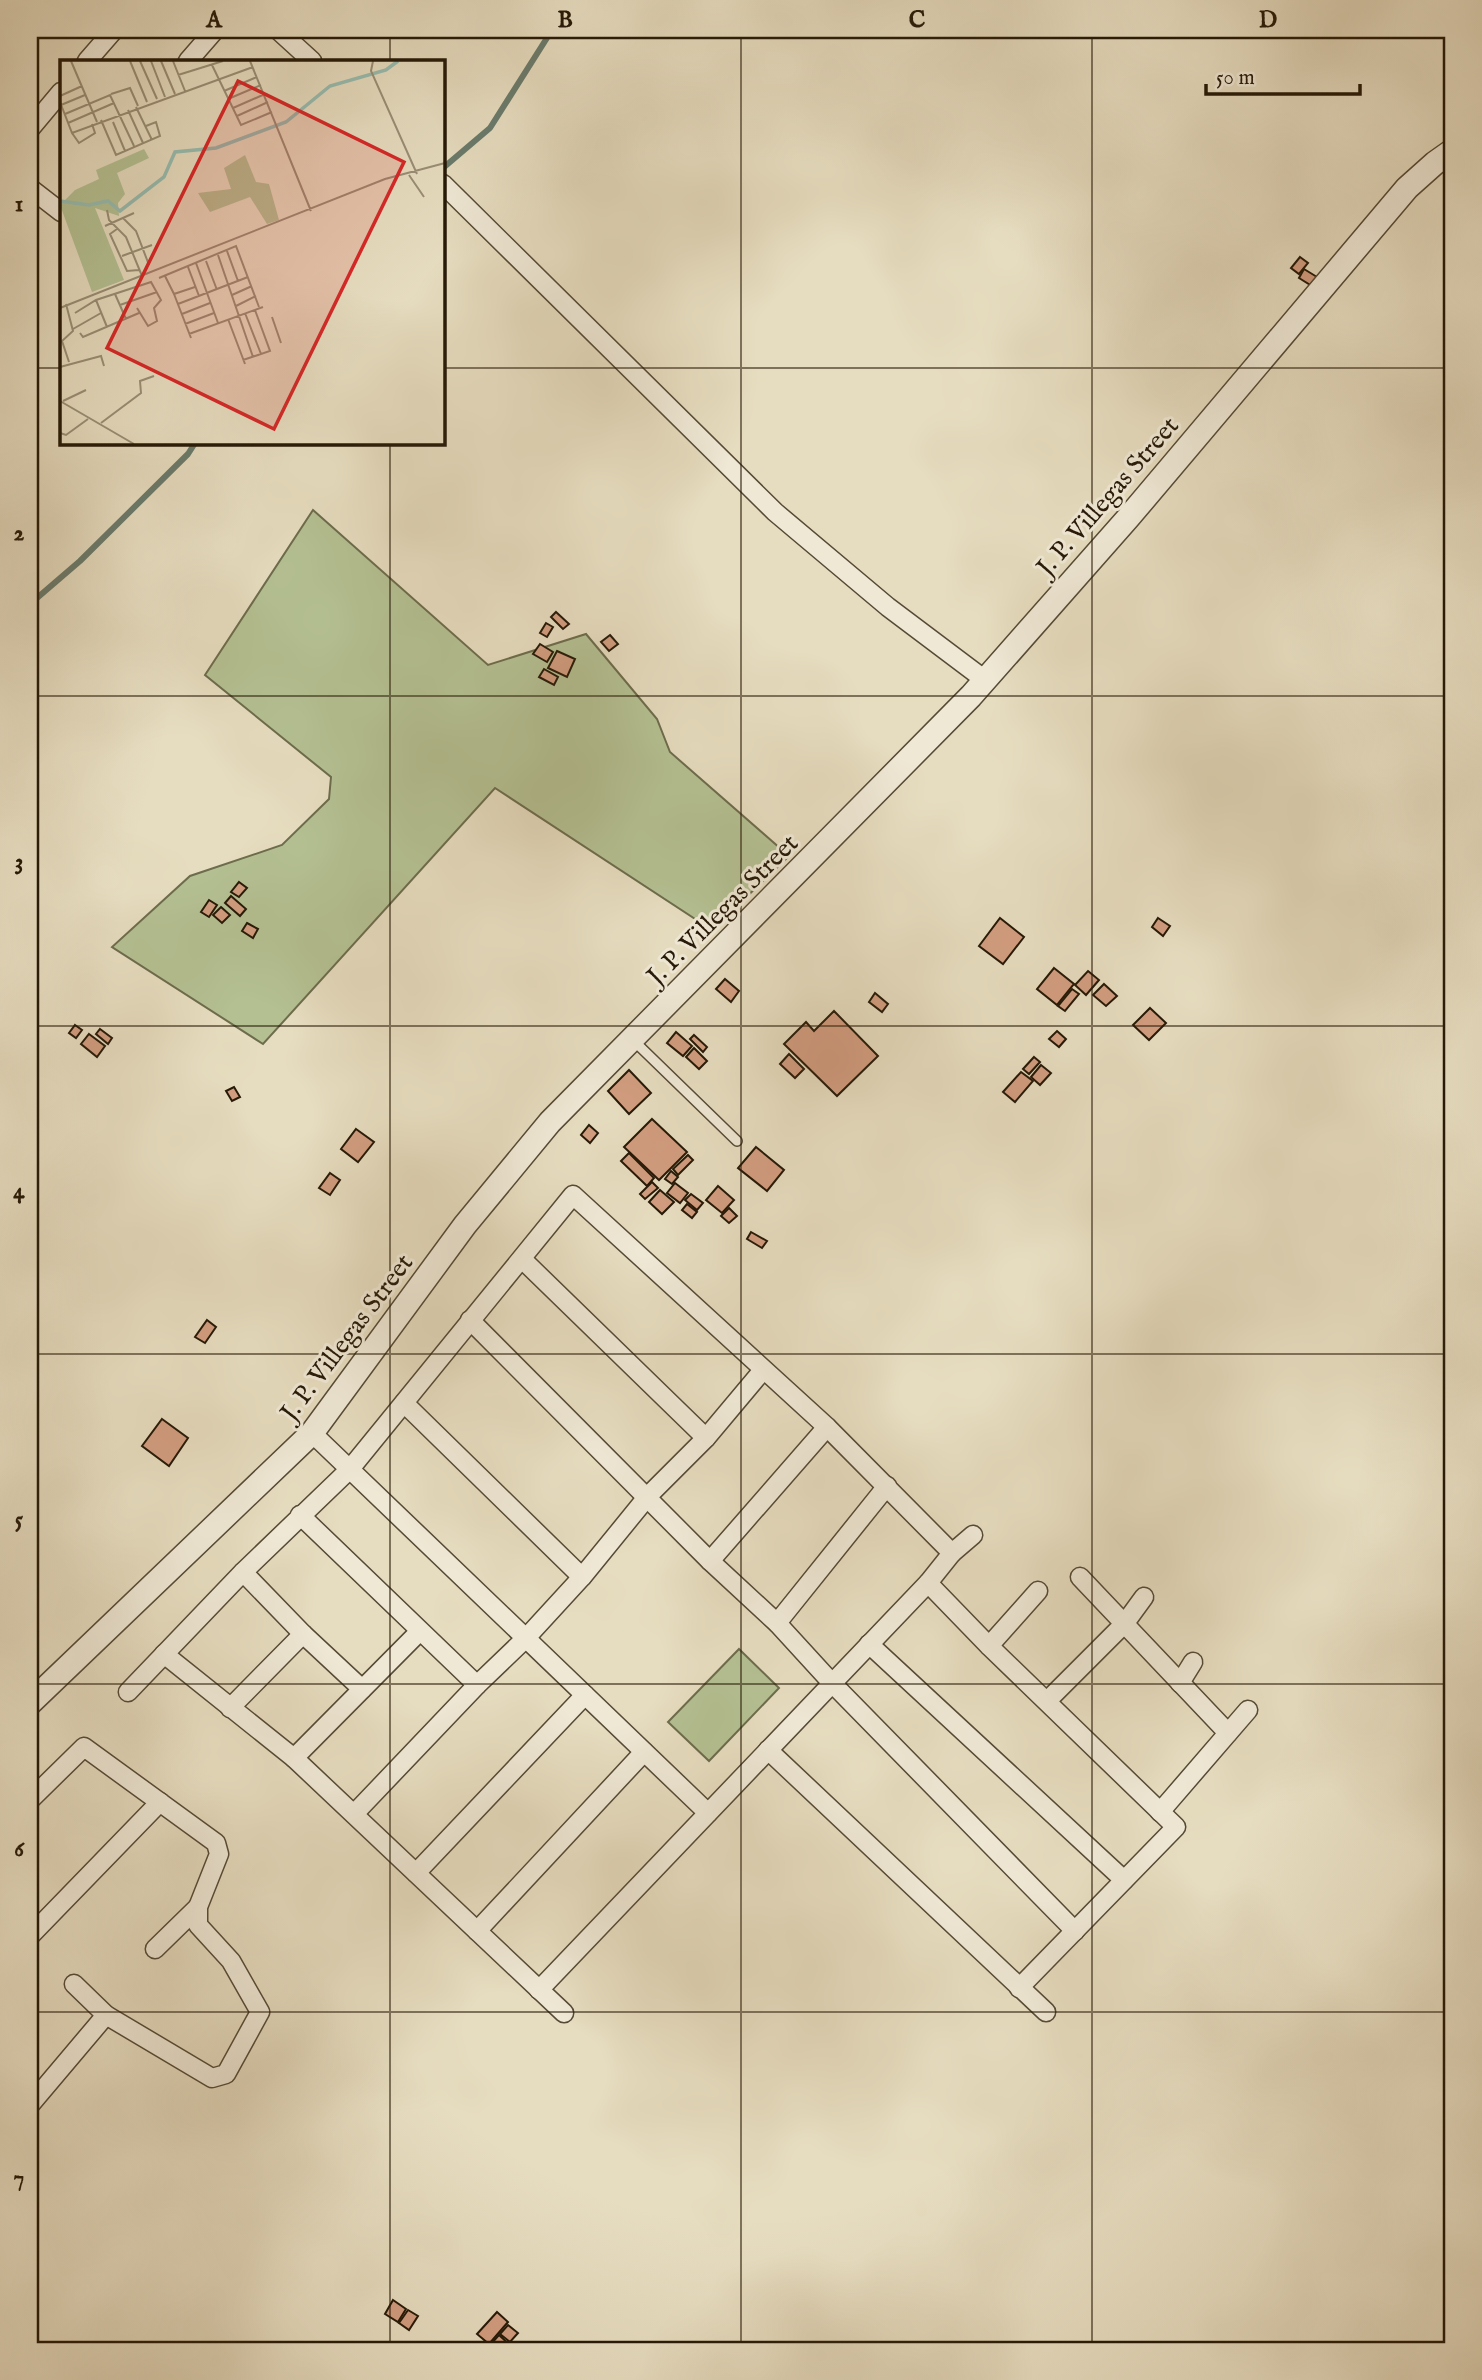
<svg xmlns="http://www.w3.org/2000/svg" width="1482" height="2380" viewBox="0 0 1482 2380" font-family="'IM FELL English',serif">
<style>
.green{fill:#b4c092;stroke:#6d6c4c;stroke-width:2}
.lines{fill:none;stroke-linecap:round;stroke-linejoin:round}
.stream{stroke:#6a7b6c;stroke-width:6}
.building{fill:#d29d80;stroke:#261907;stroke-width:2}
.service-casing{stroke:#564a35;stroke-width:12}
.minor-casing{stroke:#564a35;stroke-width:21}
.tertiary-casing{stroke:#564a35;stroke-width:26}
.service{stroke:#efe8d5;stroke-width:9}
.minor{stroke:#efe8d5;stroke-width:18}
.tertiary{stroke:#efe8d5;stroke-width:23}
.grid{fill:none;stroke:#261907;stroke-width:2;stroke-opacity:0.55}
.labels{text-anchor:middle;stroke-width:6;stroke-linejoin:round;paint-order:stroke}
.street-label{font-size:26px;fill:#261907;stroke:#efe8d5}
.inset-river{fill:none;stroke:#97bcaf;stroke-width:3.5}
.inset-road{fill:none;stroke:#998e75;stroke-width:2}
.view{fill:#d62828;fill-opacity:0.15;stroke:#d62828;stroke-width:3.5}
.inset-edge{fill:none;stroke:#261907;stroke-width:3.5}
.neatline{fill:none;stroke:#261907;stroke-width:2.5}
.grid-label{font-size:23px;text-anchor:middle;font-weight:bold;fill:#261907}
</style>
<rect width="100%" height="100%" fill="#e6dcbf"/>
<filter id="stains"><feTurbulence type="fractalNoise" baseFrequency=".00286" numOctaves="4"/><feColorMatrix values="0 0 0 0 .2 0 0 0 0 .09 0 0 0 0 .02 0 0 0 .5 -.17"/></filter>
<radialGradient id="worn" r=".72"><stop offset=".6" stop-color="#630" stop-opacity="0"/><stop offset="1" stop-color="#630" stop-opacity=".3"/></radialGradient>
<g class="green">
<path d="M313,510L488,665L586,634L657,719L670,752L789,856L712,930L495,788L263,1044L112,947L190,876L282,845L329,799L331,777L205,675Z"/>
<path d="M739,1649L779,1688L709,1761L668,1722Z"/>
</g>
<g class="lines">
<g class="stream">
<path d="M443,168L490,128L552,30"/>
<path d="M30,604L80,561L188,454L195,443"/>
</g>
</g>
<g class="building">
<path d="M1300,257L1308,263L1299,274L1291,268Z"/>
<path d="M1304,269L1317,277L1312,286L1299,278Z"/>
<path d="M556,612L569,624L563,629L551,617Z"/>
<path d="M546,623L553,627L547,637L540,633Z"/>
<path d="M610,635L618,644L609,651L601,642Z"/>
<path d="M540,644L553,652L547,662L533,654Z"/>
<path d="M557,651L575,659L567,677L548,668Z"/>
<path d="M544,669L558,677L554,685L539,677Z"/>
<path d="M239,882L247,888L239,897L231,892Z"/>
<path d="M231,896L246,909L240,916L225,903Z"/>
<path d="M209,900L217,905L209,917L201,912Z"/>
<path d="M221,907L230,915L222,923L213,915Z"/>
<path d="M1000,918L1024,937L1003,964L979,946Z"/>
<path d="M1158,918L1170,926L1163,936L1152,927Z"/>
<path d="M247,923L258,929L253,938L242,931Z"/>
<path d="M1054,968L1074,984L1057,1005L1037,989Z"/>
<path d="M1088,971L1099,980L1086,995L1075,985Z"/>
<path d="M725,979L739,991L731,1002L716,989Z"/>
<path d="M1104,984L1117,996L1106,1006L1093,995Z"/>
<path d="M1072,989L1079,994L1065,1011L1058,1006Z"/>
<path d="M875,993L888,1004L882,1012L869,1002Z"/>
<path d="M1150,1008L1166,1023L1149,1040L1133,1025Z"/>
<path d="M834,1011L878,1056L837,1096L784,1044L806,1022L814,1031Z"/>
<path d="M75,1025L82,1030L76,1038L69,1033Z"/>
<path d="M100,1029L112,1038L108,1044L96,1034Z"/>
<path d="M1057,1031L1066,1039L1059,1047L1049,1039Z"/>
<path d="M676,1032L692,1046L683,1056L667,1043Z"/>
<path d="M89,1034L105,1046L97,1057L81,1044Z"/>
<path d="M694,1035L707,1047L703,1052L690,1039Z"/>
<path d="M694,1048L707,1061L699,1069L686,1057Z"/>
<path d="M789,1054L804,1069L795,1078L780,1064Z"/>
<path d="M1034,1057L1040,1062L1029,1074L1023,1069Z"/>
<path d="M1041,1065L1051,1073L1040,1085L1031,1077Z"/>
<path d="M629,1070L651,1093L629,1114L608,1091Z"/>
<path d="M1021,1072L1033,1081L1015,1102L1003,1092Z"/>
<path d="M234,1087L240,1097L232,1101L226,1091Z"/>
<path d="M652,1119L687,1152L659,1180L624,1147Z"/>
<path d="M589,1125L598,1133L590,1143L581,1135Z"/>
<path d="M356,1129L374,1142L358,1162L341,1149Z"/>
<path d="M756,1147L784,1170L767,1191L738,1168Z"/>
<path d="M629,1153L654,1178L647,1186L621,1161Z"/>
<path d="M688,1155L693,1160L678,1175L673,1169Z"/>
<path d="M671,1171L678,1177L672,1184L665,1179Z"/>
<path d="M330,1173L340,1180L330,1195L319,1188Z"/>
<path d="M652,1182L658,1188L645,1199L640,1194Z"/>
<path d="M675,1183L688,1193L680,1203L667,1193Z"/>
<path d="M718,1186L734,1200L722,1213L706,1200Z"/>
<path d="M660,1190L674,1202L662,1214L649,1202Z"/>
<path d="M691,1194L703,1203L697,1210L685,1200Z"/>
<path d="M687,1204L697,1212L692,1218L682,1210Z"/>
<path d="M729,1208L737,1216L729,1223L721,1216Z"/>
<path d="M751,1232L767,1241L762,1248L747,1239Z"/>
<path d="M207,1320L216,1327L205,1343L195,1337Z"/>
<path d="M162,1419L188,1438L169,1466L142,1446Z"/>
<path d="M393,2300L406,2309L398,2322L385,2314Z"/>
<path d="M408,2310L418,2316L409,2330L399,2323Z"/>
<path d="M497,2312L508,2322L489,2344L477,2334Z"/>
<path d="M508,2325L518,2333L510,2342L500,2334Z"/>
<path d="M499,2335L511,2346L508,2350H497L490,2345Z"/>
</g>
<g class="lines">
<defs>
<path id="service" d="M633,1040L737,1141"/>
<g id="minor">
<path d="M278,30L312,61"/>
<path d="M87,61L114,30"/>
<path d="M188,61L215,30"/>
<path d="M30,129L61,92"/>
<path d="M443,184L775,512L888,607L985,680"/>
<path d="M30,188L61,212"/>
<path d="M522,1259L706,1438"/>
<path d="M470,1320L710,1561L777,1623L831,1682L1075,1931"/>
<path d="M404,1403L582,1577"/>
<path d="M312,1433L708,1813"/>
<path d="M300,1515L477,1685"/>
<path d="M710,1561L827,1427"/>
<path d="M243,1572L303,1634L362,1689"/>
<path d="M1080,1577L1228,1733"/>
<path d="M928,1583L989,1646L1176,1827L1019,1988"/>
<path d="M777,1623L887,1486"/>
<path d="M869,1644L1124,1880"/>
<path d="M989,1646L1038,1591"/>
<path d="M164,1654L294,1758L419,1632"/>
<path d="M1180,1683L1193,1662"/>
<path d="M128,1692L243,1572L350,1469L573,1195L827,1427L952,1553"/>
<path d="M1047,1701L1125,1623L1144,1597"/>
<path d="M230,1708L303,1634"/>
<path d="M768,1750L1046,2012"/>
<path d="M294,1758L564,2013"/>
<path d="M30,1800L84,1747L216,1843L219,1854L198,1907V1925L231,1961L260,2012L226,2074L212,2078L106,2015L74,1984"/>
<path d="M1160,1812L1248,1710"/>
<path d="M354,1814L477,1685L526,1638L582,1577L648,1496L706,1438L763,1370"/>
<path d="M416,1873L585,1695"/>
<path d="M477,1931L644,1752"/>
<path d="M30,1936L160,1802"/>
<path d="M155,1949L198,1907"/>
<path d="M539,1990L928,1583L952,1553L973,1535"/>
<path d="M30,2105L106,2015"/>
</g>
<path id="tertiary" d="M30,1703L312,1433L465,1225L550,1122L971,696L1128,518L1407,188L1435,163L1452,151"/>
</defs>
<use href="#service" class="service-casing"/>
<use href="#minor" class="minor-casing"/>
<use href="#tertiary" class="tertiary-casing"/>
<use href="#service" class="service"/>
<use href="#minor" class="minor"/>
<use href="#tertiary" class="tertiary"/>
</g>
<path class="grid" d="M390,30V61M741,30V2350M1092,30V2350M30,368H61M443,368H1452M390,443V2350M30,696H1452M30,1026H1452M30,1354H1452M30,1684H1452M30,2012H1452"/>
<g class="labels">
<g class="street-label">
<text transform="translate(1107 496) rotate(-49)" y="9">J. P. Villegas Street</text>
<text transform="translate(722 909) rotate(-45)" y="9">J. P. Villegas Street</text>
<text transform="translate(346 1337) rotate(-53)" y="9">J. P. Villegas Street</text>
</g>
</g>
<g transform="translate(60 60)">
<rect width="385" height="385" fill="#e6dcbf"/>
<path d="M84,89L89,98L57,113L65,134L58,143L59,156L35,148L64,220L32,232L0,145L15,130L39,119L36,110ZM185,95L196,122L209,124L219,160L207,164L190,137L150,152L138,133L171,129L164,108Z" fill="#b4c092"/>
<path class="inset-river" d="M0,141L29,145L48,141L60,151L104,117L115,92L156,88L226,62L270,26L326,10L338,1"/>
<path class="inset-road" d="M11,1L37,62M70,1L87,42M80,1L97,39M91,1L105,37M101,1L115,34M113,1L125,31M190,1L251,151M313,1L311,11L357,114M152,5L181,65L212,52M118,15L163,1M164,31L197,17M51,34L70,28L78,46M0,36L22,26M168,39L201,25M0,42L12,73L193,7M1,45L25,35M76,47L92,80M173,48L205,34M68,50L83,83M5,54L50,35L74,86M177,56L208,42M41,60L56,95L100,76L96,62L86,66M53,62L65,91M8,63L54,43M12,73L19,83L35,73L32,64M349,115L364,137M47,150L49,160L66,177L82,216M63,158L76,171L89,205M45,166L74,153M57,169L50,174L67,211L79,210M167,191L178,221M158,195L193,297M62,196L92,185M146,201L157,230M136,203L158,263M128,207L139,236M105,216L114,234L135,227M99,218L176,186L199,247M55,234L66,259M114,234L131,278M172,235L192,226M36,240L47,267M6,244L13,271L2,281L9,302M118,244L188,217M60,245L97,232M176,246L196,236M0,248L325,119L385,103M15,253L36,240L91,222L101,240L94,248L97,261L88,266L77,248M185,253L201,294M122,254L150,243M212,257L221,283M168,259L185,304M125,264L154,253M13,269L41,253M20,273L23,277L79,253M129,274L203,247M183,300L210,291L195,250M0,307L41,296L44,306M0,341L74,384M3,341L26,330M41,363L81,333L80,321L94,316M0,373L6,375L28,359"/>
<path class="view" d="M178,21L344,102L214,369L47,288Z"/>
<rect width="385" height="385" class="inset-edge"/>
</g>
<rect width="1482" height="2380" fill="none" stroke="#e6dcbf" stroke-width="77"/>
<path d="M1206 84v10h154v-10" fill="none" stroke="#261907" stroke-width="3.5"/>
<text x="1216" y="84" font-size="21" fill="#261907" stroke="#efe8d5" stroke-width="5" paint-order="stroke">50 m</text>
<rect x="38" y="38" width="1406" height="2304" class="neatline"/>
<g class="grid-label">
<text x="214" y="27">A</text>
<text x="565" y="27">B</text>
<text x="917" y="27">C</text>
<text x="1268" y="27">D</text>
<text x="19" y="211">1</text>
<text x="19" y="540">2</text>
<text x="19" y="869">3</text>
<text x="19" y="1198">4</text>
<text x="19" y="1527">5</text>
<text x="19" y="1856">6</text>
<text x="19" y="2185">7</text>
</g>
<rect width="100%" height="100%" filter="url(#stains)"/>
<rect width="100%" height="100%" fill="url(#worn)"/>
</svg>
